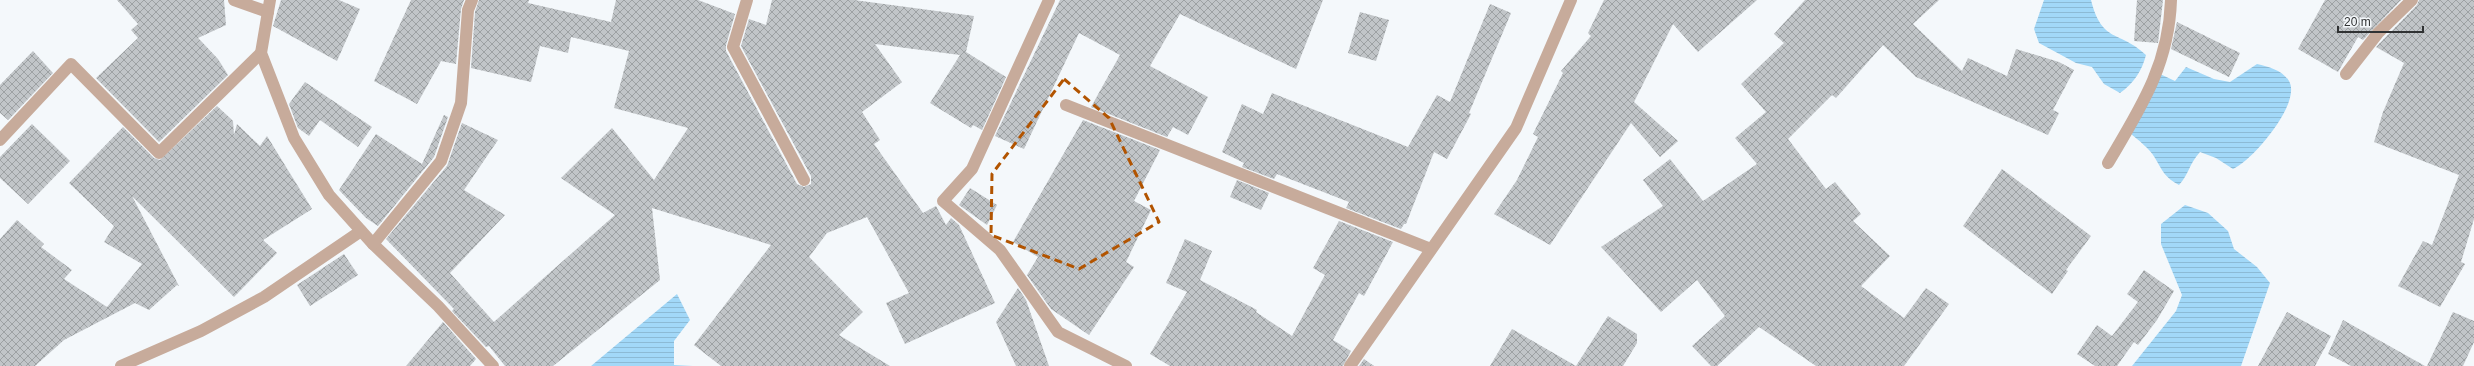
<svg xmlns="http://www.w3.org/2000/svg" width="2474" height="366" viewBox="0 0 2474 366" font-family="Helvetica,sans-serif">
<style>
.water{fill:url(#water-rules)}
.building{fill:url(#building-cross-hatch)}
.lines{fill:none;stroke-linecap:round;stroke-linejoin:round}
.street{stroke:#c7ab9b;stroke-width:12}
.marked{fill:none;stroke:#b25400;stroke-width:3;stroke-dasharray:8 5;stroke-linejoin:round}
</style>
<defs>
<pattern id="water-rules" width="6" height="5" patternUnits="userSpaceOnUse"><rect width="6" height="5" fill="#a2d8f8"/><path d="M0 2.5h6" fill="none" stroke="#8cbad5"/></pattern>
<pattern id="building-cross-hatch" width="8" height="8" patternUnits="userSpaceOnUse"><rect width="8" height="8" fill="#c1c5c8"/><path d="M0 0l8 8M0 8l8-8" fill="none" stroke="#9da1a3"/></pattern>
</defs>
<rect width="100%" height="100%" fill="#f4f8fb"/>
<g class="water">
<path d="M2044,0H2091C2102,44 2120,30 2146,55C2142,71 2133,84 2120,93L2104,84L2092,67L2076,63L2039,43L2034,29Z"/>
<path d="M2257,64C2269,67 2282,70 2289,81C2302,103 2252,161 2233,169L2216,158L2200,152C2189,164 2189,174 2179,185C2165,178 2162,170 2155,158C2149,148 2138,140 2130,133L2160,74L2175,81L2186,67L2214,79L2230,82Z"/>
<path d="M2185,205L2208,213L2228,231L2234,249L2257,267L2270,283L2241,366H2132L2176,311L2182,295L2161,244V224Z"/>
<path d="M677,294L690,320L674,341V365L693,366H591Z"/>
</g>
<g class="building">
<path d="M117,0H224L226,25L198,38L218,59L228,75L159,142L96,78L138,38L131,30L138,24Z"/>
<path d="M281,0H339L360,9L337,61L273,26Z"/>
<path d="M411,0H464L461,9L456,64L441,61L417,104L374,81Z"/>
<path d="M479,0H529L528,3L611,22L616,0H698L735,14L726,45V51L797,184L804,187L811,184V176L741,46L749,19L766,25L772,0H854L974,16L966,52L1006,77L982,130L973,125L971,128L930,103L960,55L875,44L902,82L862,112L880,140L874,144L923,213L936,206L946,225L951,218L959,225L995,303L905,344L886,303L909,293L867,217L827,233L809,257L863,312L839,335L890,366H721L694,345L771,245L652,208L660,280L553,366H505L489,346L486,347L452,311L454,309L386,239L447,166L462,123L498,140L464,190L505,215L450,273L494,322L615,215L561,178L612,128L654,180L688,128L614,108L629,51L571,37L568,53L540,46L531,82L471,68L475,12Z"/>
<path d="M1060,0H1323L1296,69L1180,14L1150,66L1208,97L1188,135L1173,127L1167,137L1091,107L1120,55L1079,33L1024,149L995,136Z"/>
<path d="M1604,0H1757L1698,52L1673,24L1634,102L1678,141L1660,157L1631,123L1550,245L1494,214L1517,180L1538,137L1533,134L1563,73L1561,71L1591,36L1588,33Z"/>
<path d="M1805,0H1939L1913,24L1962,71L1968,58L2007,76L2016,49L2059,62L2074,70L2053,110L2059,113L2048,135L1916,77L1883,45L1836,98L1832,95L1788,139L1826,189L1835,182L1861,214L1853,221L1890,256L1861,286L1904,318L1926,288L1949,304L1904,366H1816L1759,327L1717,366H1711L1692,346L1725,316L1697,280L1661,312L1601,247L1663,206L1643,180L1670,159L1703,201L1757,164L1735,138L1766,112L1741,84L1784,43L1774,34Z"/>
<path d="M2137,0H2163L2158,43L2134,41Z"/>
<path d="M2325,0H2401L2363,40L2358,37L2338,72L2298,49Z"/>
<path d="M2419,0H2474V219L2461,262L2465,264L2440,307L2398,286L2423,241L2432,245L2459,175L2374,142L2383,112L2404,63L2376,47L2417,5Z"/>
<path d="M1490,4L1511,13L1469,113L1471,114L1447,159L1434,152L1406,224H1404L1401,229L1346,208L1349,202L1277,174L1274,179L1242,167L1244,163L1222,152L1242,104L1263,114L1272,93L1408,147L1437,95L1450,102Z"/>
<path d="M1360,12L1389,20L1376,61L1348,53Z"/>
<path d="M2177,22L2240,53L2229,77L2171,49Z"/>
<path d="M33,51L53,73L8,120L0,113V85Z"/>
<path d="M305,82L372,127L358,147L320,120L309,136L298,128L289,104Z"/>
<path d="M217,106L233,121L234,135L237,124L260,146L267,136L312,209L263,240L277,253L234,297L132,196L179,286L177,285L149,310L135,303L64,340L35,366H0V239L17,220L44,244L41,247L72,270L64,279L107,307L142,264L104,242L114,226L69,183L123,127L154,158L160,160Z"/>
<path d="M444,115L448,117L434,157L378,226L366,218L339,190L376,134L422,164Z"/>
<path d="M1083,120L1160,150L1134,201L1151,210L1126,262L1134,267L1089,335L1051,309L1027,275L1038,257L1013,242Z"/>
<path d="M32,124L70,161L28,204L0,178V157Z"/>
<path d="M2002,169L2091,236L2066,270L2068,271L2052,294L1963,226Z"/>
<path d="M1237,180L1269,193L1261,210L1230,197Z"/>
<path d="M970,188L997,205L987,225L959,205Z"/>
<path d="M1339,221L1393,242L1364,296L1359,293L1333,340L1351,351L1343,366H1170L1150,354L1187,292L1166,283L1185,239L1212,251L1200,280L1257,310L1256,312L1292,336L1325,275L1313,268Z"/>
<path d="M344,254L358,275L310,306L297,285Z"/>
<path d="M2144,270L2174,291L2157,320L2138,345L2134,342L2117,366H2095L2077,354L2097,325L2112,336L2138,302L2127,294Z"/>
<path d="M1018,288L1026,300L1049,366H1016L996,322Z"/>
<path d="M2287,312L2331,336L2315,366H2258Z"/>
<path d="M2453,312L2474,321V342L2463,366H2427Z"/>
<path d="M1608,316L1637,334V343L1623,366H1576Z"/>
<path d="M2343,320L2425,366H2351L2328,354Z"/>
<path d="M443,322L476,359L470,366H406Z"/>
<path d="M1512,329L1576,366H1490Z"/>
<path d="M1364,359L1374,366H1359Z"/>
</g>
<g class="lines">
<g class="street">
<path d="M234,0L268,12"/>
<path d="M270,0L261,53L294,138L329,195L373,244L438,306L493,366"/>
<path d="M747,0L733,47L804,180"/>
<path d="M1049,0L972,169L943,201L1000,250L1058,332L1126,366"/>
<path d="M2346,74L2378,33L2412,0"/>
<path d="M1066,105L1431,249"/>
<path d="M0,140L71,64L159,153L261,53"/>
<path d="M2108,163C2140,109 2169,65 2171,0"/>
<path d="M373,244L441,161L461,103L468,10L472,0"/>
<path d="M121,366L201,331L264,297L361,231"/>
<path d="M1350,366L1516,128L1571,0"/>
</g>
</g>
<path class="marked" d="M1064,79L1109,118L1159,222L1079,269L991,235L992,174Z"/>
<path d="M2338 26v6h85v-6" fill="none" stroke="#303233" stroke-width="2"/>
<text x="2344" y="26" font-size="12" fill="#303233" stroke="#f4f8fb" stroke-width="3" paint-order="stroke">20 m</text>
</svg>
